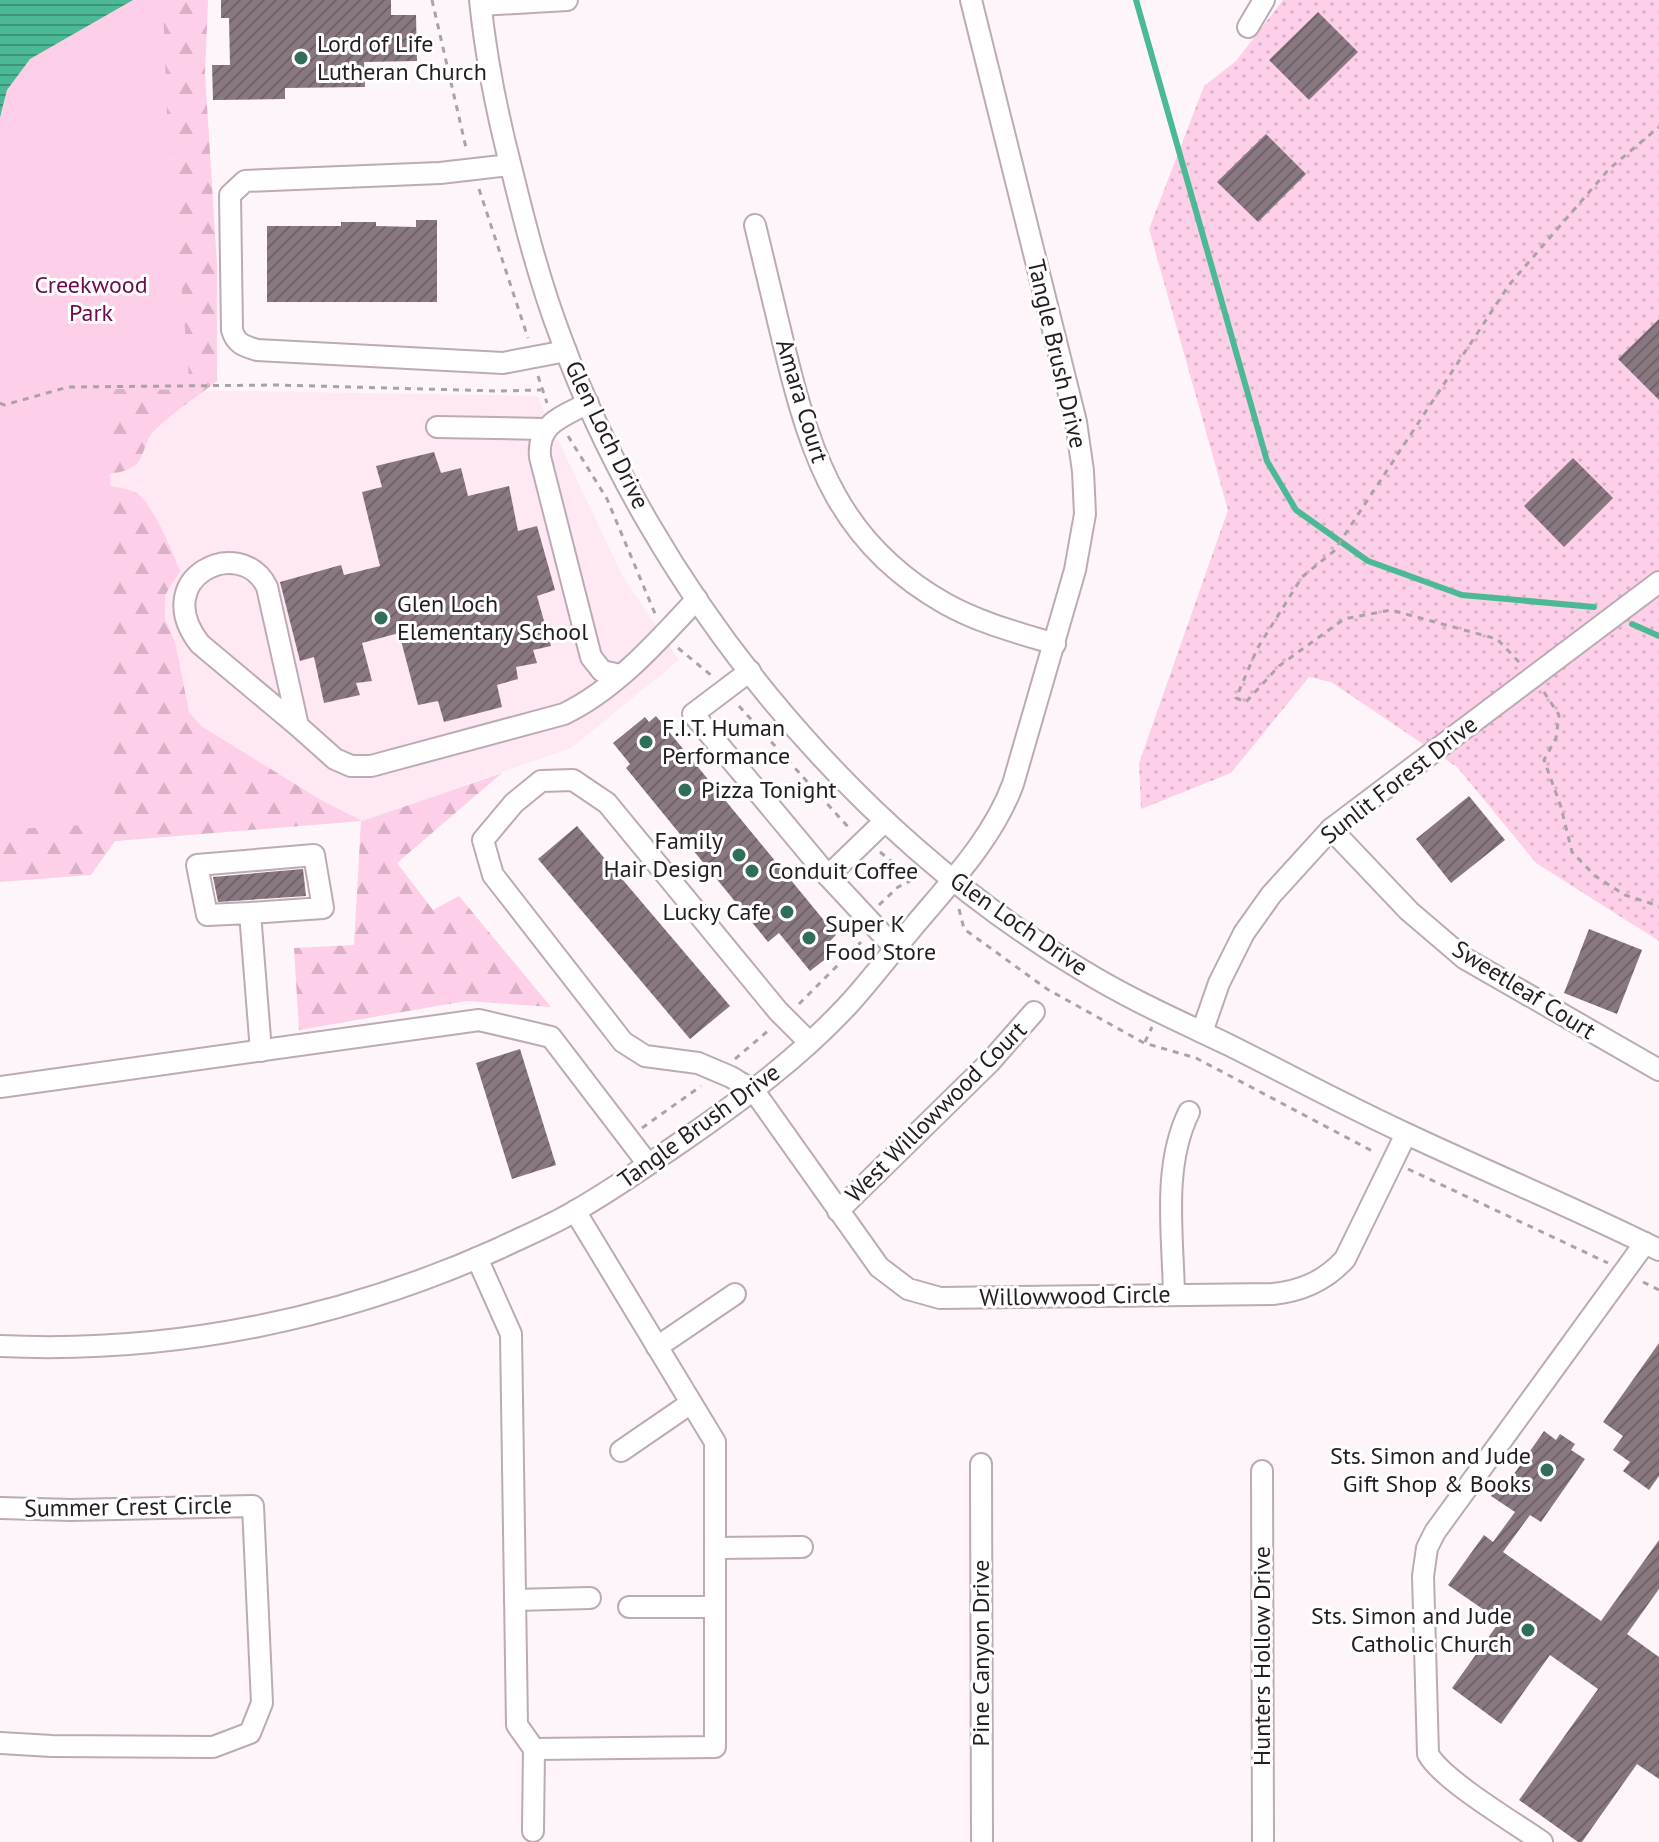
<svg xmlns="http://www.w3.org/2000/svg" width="1659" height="1842" viewBox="0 0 1659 1842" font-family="'PT Sans',sans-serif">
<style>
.built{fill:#fde8f3}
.grass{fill:url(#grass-dots)}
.forest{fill:url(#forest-firs)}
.green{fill:#fecfe8}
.water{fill:url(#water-rules)}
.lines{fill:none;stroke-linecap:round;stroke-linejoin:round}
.stream{stroke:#4bb995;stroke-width:6}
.building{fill:url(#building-hatch)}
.minor-casing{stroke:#bcaab4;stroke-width:24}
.path{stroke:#aaa3a6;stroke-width:3;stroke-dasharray:6 6;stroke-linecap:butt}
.minor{stroke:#fff;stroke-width:20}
.poi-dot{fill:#316e59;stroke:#fff;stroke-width:3}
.labels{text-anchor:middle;stroke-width:6;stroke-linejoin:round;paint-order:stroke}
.poi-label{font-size:24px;fill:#231d20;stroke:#fff;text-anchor:start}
.park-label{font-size:24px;fill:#6d0b4e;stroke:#fff}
.street-label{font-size:24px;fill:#231d20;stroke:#fff}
</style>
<defs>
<pattern id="grass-dots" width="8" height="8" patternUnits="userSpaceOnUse" patternTransform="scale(2)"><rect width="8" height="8" fill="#fecfe8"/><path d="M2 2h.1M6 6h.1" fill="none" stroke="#d9b1c7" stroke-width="1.8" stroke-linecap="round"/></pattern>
<pattern id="forest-firs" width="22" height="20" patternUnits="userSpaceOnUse" patternTransform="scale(2)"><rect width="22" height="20" fill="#fecfe8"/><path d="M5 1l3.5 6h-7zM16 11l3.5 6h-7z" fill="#d9b1c7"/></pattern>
<pattern id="water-rules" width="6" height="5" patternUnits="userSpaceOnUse" patternTransform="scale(2)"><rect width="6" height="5" fill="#4bb995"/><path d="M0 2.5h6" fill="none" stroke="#3e9679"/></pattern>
<pattern id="building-hatch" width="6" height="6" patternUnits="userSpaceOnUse" patternTransform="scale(2)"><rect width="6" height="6" fill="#897881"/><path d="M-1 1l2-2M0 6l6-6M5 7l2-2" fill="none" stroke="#706269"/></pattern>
</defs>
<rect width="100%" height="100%" fill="#fdf5f9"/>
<path class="built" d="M109,389L537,396L623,577L679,660L571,748L362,821L115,841Z"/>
<path class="grass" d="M1283,0H1659V941L1536,863L1457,767L1331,682L1309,677L1231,773L1141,809L1139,763L1228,510L1149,229L1204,86L1236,61Z"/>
<g class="forest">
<path d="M139,0H208L205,73L217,265V381C197,397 174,411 156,429C143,441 145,459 134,466C124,473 115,473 103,473L0,341Z"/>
<path d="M104,485C113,487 128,488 136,493C153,503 173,553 180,571L165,595V619L175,642L189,712L201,726L321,800L362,821L502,773L397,863L433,910L459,896L551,1007L466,1001L299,1030L294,948L354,945L361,821L115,841L91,875L0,882V819Z"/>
</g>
<path class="green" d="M0,0H163L167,116L190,390L109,389L115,823L0,830Z"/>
<path class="water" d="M0,0H133L30,59L7,90L0,117Z"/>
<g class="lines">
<g class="stream">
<path d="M1136,0L1267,461L1296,510L1368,561L1462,595L1594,607"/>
<path d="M1632,624L1659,636"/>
</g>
</g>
<g class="building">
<path d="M221,0H391V15H416L417,61L364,62L365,87L285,88V99L213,100L212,65H230L229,18H221Z"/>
<path d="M1318,12L1358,52L1309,100L1269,60Z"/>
<path d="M1266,134L1306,174L1258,222L1217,182Z"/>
<path d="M416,220H437V302H267V226H341V222H376V226L416,227Z"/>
<path d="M1659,319V400L1618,359Z"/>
<path d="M434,452L441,473L461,468L468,496L509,486L518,531L537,526L555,590L537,596L551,646L533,650L537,663L516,667L518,679L497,685L502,707L444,722L438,701L418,705L399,633L362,643L372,681L356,683L360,695L324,703L314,657L300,661L280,582L341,565L344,575L380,566L362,492L382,487L376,466Z"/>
<path d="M1573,458L1613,498L1564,547L1524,506Z"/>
<path d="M656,716L836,935L829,942L836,951L810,971L779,933L768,942L626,768L630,764L613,743L645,717L649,722Z"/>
<path d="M1469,796L1505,840L1451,883L1416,839Z"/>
<path d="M577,826L730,1006L690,1039L538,859Z"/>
<path d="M303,869L306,896L218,902L213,877Z"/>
<path d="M1589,929L1642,950L1617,1014L1564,993Z"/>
<path d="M520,1049L556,1165L512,1179L476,1063Z"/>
<path d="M1659,1343V1476L1649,1490L1623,1471L1630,1462L1613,1450L1623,1436L1603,1422Z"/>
<path d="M1544,1431L1556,1440L1560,1434L1575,1444L1571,1450L1585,1459L1541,1522L1530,1515L1503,1552L1601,1621L1659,1540V1589L1627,1634L1659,1657V1779L1637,1764L1582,1842H1578L1519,1800L1598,1689L1550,1655L1501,1724L1452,1688L1500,1621L1448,1585L1484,1535L1493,1542L1515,1512L1491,1496L1502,1480L1507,1484Z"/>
</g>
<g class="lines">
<defs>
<g id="minor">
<path d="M480,0C486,59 497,114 512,171C526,228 540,283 561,338C654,591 850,832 1082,970C1129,999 1179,1021 1229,1045C1289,1075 1348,1107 1409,1135C1492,1174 1577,1209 1659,1250"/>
<path d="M481,5L567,0"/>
<path d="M1248,27L1264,0"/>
<path d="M510,165L440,173L245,181L230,195L232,330C236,344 244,346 257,350L503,363L566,351"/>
<path d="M755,225C765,267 775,308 785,350C812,461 841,545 946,604C980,623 1019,633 1055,644"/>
<path d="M588,403C562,417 537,423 540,457L591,657L602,671L620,675"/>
<path d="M437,427L544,429"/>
<path d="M750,671L693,714L828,876L885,821"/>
<path d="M298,726L200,644C148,578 240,533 267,587L298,726L335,759L351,766H371L564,714C616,689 658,641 697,599"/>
<path d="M1331,829L1409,911L1464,958L1659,1070"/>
<path d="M828,876L895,948"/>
<path d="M250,913L207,915L197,865L314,855L323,908L250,913L261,1051"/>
<path d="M1202,1032L1219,983L1244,933L1271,895L1331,829L1659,582"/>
<path d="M809,1042L778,1011L607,803L573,780L541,781L514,803L483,840L493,875L623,1042L645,1056L698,1063L731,1077L754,1091L879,1267L908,1289L940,1298L1273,1294C1302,1291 1325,1281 1345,1259L1406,1134"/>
<path d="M0,1087L479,1020L551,1037L648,1164"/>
<path d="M838,1211L990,1062L1034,1012"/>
<path d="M477,1258L511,1334L517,1725L534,1749L715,1747V1442L575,1211"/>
<path d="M1174,1295C1173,1235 1162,1167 1189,1112"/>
<path d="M0,1346C172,1354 343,1319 500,1248C525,1236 552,1225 577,1210C614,1189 649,1164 684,1140C743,1099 800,1057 849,1004C870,981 888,957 908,933C946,887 992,841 1013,784L1075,570L1085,514L1083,471L1076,422L971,0"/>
<path d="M657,1347L735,1294"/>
<path d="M621,1451L691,1403"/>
<path d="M981,1464L982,1842"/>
<path d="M1262,1471L1263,1842"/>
<path d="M0,1508L71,1510L253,1506L262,1703L250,1733L213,1747L52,1746L0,1743"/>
<path d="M715,1548L802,1547"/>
<path d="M515,1600L590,1598"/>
<path d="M629,1607H715"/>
<path d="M533,1831L534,1749"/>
<path d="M1542,1842C1515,1823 1442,1780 1428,1754L1423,1576L1427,1548L1435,1532L1645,1243"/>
</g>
</defs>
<use href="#minor" class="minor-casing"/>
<g class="path">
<path d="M432,0L467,152"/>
<path d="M479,189L528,338"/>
<path d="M538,376L547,403"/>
<path d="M0,403L4,405L68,387L277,385L498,391L541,390"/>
<path d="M568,436L607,499L656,616"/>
<path d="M678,648L712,676"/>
<path d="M1519,662L1497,639L1391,610L1344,619L1279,666L1246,702L1236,698L1257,649L1302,577L1334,551L1509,285L1609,169L1659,127"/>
<path d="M1544,692L1559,715L1556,738L1544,760L1561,807L1572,852L1595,876L1625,895L1659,906"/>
<path d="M739,706L849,828"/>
<path d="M880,852L896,865L911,870"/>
<path d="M879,905L898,887L918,877"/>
<path d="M959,909L964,929L1047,989L1144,1043L1196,1058L1376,1153"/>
<path d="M799,1004L861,942"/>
<path d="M1145,1042L1152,1027"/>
<path d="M735,1059L769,1030"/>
<path d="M642,1128L701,1086"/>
<path d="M1408,1169L1608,1263"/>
<path d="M1643,1282L1659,1290"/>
</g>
<use href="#minor" class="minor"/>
</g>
<g class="poi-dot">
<circle cx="301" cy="58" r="8"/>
<circle cx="381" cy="618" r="8"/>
<circle cx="646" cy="742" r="8"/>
<circle cx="685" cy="790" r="8"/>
<circle cx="739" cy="855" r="8"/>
<circle cx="752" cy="871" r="8"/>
<circle cx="787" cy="912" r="8"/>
<circle cx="809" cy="938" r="8"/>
<circle cx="1547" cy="1470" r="8"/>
<circle cx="1528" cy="1630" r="8"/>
</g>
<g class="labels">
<g class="poi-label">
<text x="317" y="52">Lord of Life<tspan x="317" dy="28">Lutheran Church</tspan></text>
<text x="397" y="612">Glen Loch<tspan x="397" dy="28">Elementary School</tspan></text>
<text x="662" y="736">F.I.T. Human<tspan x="662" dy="28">Performance</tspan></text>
<text x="701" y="798">Pizza Tonight</text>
<text x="723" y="849" text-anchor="end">Family<tspan x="723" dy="28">Hair Design</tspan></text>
<text x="768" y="879">Conduit Coffee</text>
<text x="771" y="920" text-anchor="end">Lucky Cafe</text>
<text x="825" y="932">Super K<tspan x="825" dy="28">Food Store</tspan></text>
<text x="1531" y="1464" text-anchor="end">Sts. Simon and Jude<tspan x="1531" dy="28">Gift Shop &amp; Books</tspan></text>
<text x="1512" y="1624" text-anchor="end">Sts. Simon and Jude<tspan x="1512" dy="28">Catholic Church</tspan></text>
</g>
<g class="park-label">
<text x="91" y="293">Creekwood<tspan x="91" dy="28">Park</tspan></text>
</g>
<g class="street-label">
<text transform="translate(1057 354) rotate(77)" y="8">Tangle Brush Drive</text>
<text transform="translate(802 401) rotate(73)" y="8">Amara Court</text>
<text transform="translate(607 435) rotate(64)" y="8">Glen Loch Drive</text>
<text transform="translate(1399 780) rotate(-38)" y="8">Sunlit Forest Drive</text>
<text transform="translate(1019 924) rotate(35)" y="8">Glen Loch Drive</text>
<text transform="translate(1524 990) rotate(32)" y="8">Sweetleaf Court</text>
<text transform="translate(936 1112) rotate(-45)" y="8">West Willowwood Court</text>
<text transform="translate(699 1126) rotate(-36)" y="8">Tangle Brush Drive</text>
<text transform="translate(1075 1296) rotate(-1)" y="8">Willowwood Circle</text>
<text transform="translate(128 1507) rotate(-1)" y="8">Summer Crest Circle</text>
<text transform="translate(981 1653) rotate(-90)" y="8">Pine Canyon Drive</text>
<text transform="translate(1262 1656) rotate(-90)" y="8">Hunters Hollow Drive</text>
</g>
</g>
</svg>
